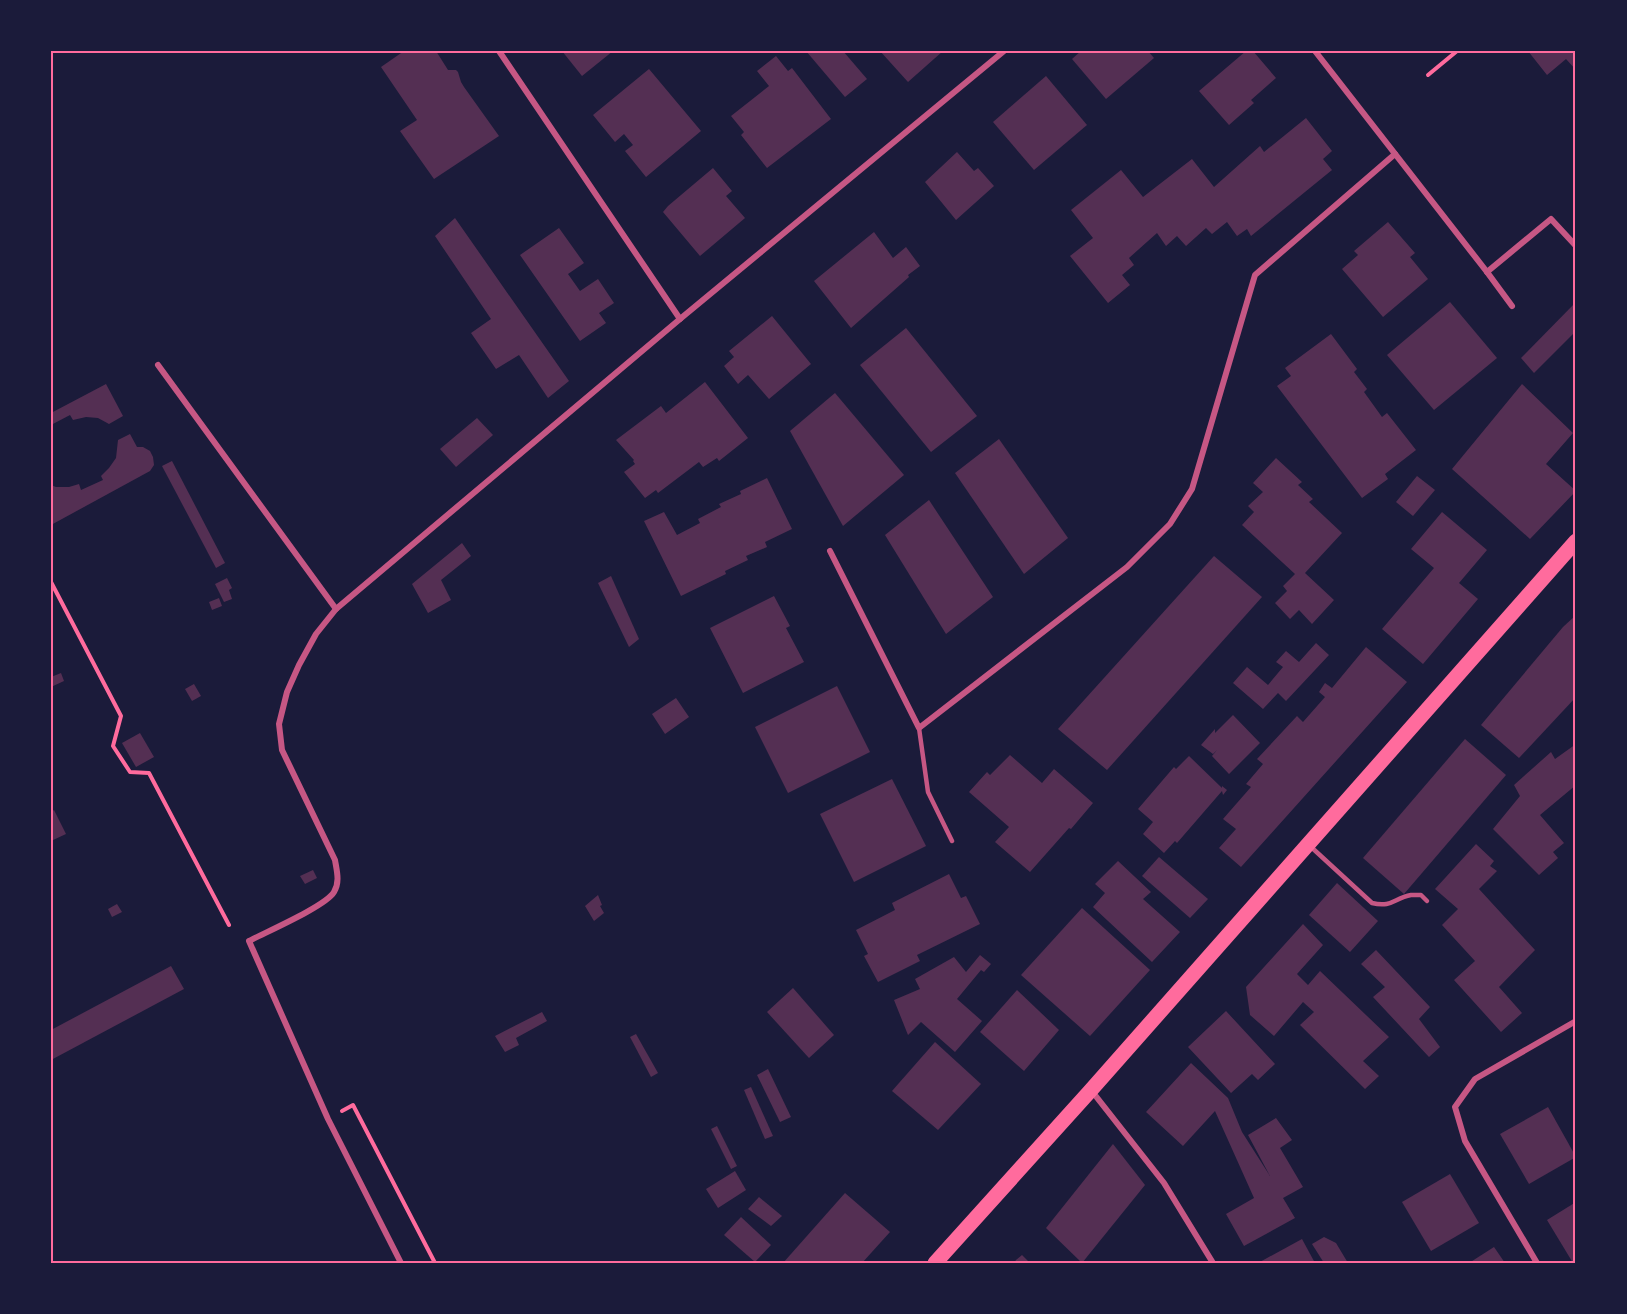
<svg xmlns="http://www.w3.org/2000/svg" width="1627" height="1314" viewBox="0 0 1627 1314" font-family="Commissioner,sans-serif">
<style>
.building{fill:#542f53}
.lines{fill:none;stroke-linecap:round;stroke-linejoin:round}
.path{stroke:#ff6b9d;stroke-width:4}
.service{stroke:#c65784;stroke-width:4.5}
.minor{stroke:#c65784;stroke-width:6}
.primary{stroke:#ff6b9d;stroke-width:15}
.neatline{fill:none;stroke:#ff6b9d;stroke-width:2}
</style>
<rect width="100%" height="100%" fill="#1b1b3a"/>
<g class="building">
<path d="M404,51H436L448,70H456L458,72L461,82L464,87L499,136L434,179L400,131L417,120L381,67Z"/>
<path d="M562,51H613L582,76Z"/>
<path d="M806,51H843L867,79L845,97Z"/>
<path d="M880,51H943L908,82Z"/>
<path d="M1081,51H1148L1154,58L1106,99L1072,59Z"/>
<path d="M1246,51H1253L1276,78L1251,100L1254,103L1229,125L1199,91Z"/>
<path d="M1528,51H1576V70L1566,59L1547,75Z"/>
<path d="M776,56L788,71L792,68L831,119L767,168L741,135L744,132L731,116L769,86L757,71Z"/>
<path d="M649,69L701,131L646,177L625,151L633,145L624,134L615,142L593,115Z"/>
<path d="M1046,76L1087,125L1034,170L993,122Z"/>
<path d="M1306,118L1332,151L1323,159L1332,170L1251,236L1247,229L1237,236L1227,222L1212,234L1206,228L1186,246L1177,236L1166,246L1157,233L1129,258L1134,265L1122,275L1130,285L1108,303L1070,256L1093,238L1071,210L1121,170L1143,197L1192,159L1214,187L1260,146L1264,152Z"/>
<path d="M957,152L974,171L978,168L994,186L956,220L925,182Z"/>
<path d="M713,168L732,191L726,196L745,218L700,256L663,212L668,206Z"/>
<path d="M455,218L569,381L548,398L519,355L496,369L471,333L491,319L435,236Z"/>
<path d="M1388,222L1415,253L1410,257L1428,279L1383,317L1342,269L1358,255L1354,251Z"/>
<path d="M559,228L584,263L568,274L580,291L598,279L614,303L599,313L606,323L580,341L520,255Z"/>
<path d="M874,232L893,258L906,247L920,266L908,275L909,277L851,328L814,281Z"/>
<path d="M1450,302L1497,358L1434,410L1387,355Z"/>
<path d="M1576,302V331L1534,373L1521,358Z"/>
<path d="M772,316L811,364L769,399L748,375L738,384L724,366L734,357L729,351Z"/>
<path d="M906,328L977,416L931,452L860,365Z"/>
<path d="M1331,334L1357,369L1354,372L1367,389L1364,392L1382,417L1387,413L1416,450L1385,474L1388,479L1362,498L1277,386L1291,376L1285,368Z"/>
<path d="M705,382L748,438L719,461L717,458L703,467L699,462L658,493L656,490L645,498L624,472L635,464L633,461L634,460L616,440L661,406L666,413Z"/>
<path d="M106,384L123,416L109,424L98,418L86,417L73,420L70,415L51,425V413Z"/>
<path d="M1522,384L1573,433L1546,464L1576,491L1530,539L1452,469Z"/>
<path d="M835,393L904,475L843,526L790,431Z"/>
<path d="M477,418L493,435L456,467L440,449Z"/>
<path d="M130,434L137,447H143L150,451L153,457L154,465L150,471L51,525V485L56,487H69L79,484L81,490L103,480L101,476L109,468L116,458L118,440Z"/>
<path d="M999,439L1068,538L1024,574L955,473Z"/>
<path d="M1276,458L1302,482L1298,485L1313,499L1309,502L1342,533L1305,573L1334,600L1312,624L1299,610L1290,619L1275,603L1287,591L1283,586L1295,574L1242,525L1254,512L1248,506L1263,492L1253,483Z"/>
<path d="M172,461L225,563L216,568L162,466Z"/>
<path d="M1417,476L1435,490L1413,516L1396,502Z"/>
<path d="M767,478L792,529L765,542L767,547L746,556L748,560L725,571L726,574L681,596L644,521L664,512L677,535L700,523L698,519L721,507L719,504L741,494L740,491Z"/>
<path d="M929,500L993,597L946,634L885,535Z"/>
<path d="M1442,512L1487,550L1459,583L1478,599L1423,664L1382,629L1434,568L1411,549Z"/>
<path d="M462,543L471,556L441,580L451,600L428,613L412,584Z"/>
<path d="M1214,556L1262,597L1107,770L1058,729Z"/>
<path d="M611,576L639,639L629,647L598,583Z"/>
<path d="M227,578L232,588L229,590L232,599L224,602L215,584Z"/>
<path d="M774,596L790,626L786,628L804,662L743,693L710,628Z"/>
<path d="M219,598L222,606L212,610L209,602Z"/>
<path d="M1576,615V697L1519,758L1481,725L1563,627Z"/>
<path d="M1316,643L1329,655L1286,701L1278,693L1263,709L1233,683L1247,667L1268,685L1283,667L1276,662L1286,651L1299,662Z"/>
<path d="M1366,647L1407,682L1241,867L1219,848L1236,829L1223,819L1251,787L1246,784L1263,764L1257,759L1297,716L1303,722L1325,697L1319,692L1325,683L1332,688Z"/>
<path d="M61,673L64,681L51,687V677Z"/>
<path d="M194,684L201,696L192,701L185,689Z"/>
<path d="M837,686L870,752L788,793L755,727Z"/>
<path d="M676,698L689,717L665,734L652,714Z"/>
<path d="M1233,715L1260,743L1229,774L1212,756L1217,750L1213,754L1201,745L1215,729V733Z"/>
<path d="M140,733L154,757L136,767L122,743Z"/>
<path d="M1465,739L1506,775L1404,894L1363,858Z"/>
<path d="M1576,744V785L1540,815L1564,843L1553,852L1558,858L1539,875L1493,829L1520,796L1514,785L1551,752L1555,759Z"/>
<path d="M1010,755L1042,783L1054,769L1093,803L1071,829L1069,828L1030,872L995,842L1009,827L969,792L987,772L990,775Z"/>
<path d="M1189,756L1222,788V786L1227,790L1223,795L1222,791L1177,843L1175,841L1164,853L1143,834L1153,822L1138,809L1174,767L1176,769Z"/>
<path d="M892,779L926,846L854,882L820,814Z"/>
<path d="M54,810L66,834L51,841V812Z"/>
<path d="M1476,844L1494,861L1490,866L1497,871L1479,889L1535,950L1499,987L1522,1013L1501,1032L1454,980L1475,961L1442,925L1458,909L1435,889Z"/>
<path d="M1159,857L1208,899L1190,918L1142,876Z"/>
<path d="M1118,861L1151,892L1143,899L1180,932L1152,962L1093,907L1105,893L1095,884Z"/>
<path d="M313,870L317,878L305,884L300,876Z"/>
<path d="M949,874L961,898L966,896L980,924L917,955L920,961L878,982L864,956L868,954L856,930L895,910L892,903Z"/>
<path d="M1337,883L1378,921L1350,952L1309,915Z"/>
<path d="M598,895L602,905L600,906L604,913L594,921L585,906Z"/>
<path d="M117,904L122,912L112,917L108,909Z"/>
<path d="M1082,908L1150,970L1090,1036L1021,975Z"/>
<path d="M1303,924L1323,945L1297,974L1308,985L1320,971L1389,1037L1363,1061L1379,1076L1365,1089L1300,1025L1314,1012L1303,1002L1274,1036L1250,1015L1246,987Z"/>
<path d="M1376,950L1430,1007L1419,1019L1440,1047L1429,1057L1373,997L1385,987L1361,964Z"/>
<path d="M980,955L991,964L984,972L981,970L957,999L982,1021L955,1052L921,1022L908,1035L894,1000L920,989L915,979L954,957L966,972Z"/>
<path d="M171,966L184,989L51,1060V1030Z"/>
<path d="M793,988L834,1035L809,1058L767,1012Z"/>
<path d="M1017,990L1059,1030L1024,1071L980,1032Z"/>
<path d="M1226,1011L1275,1064L1258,1080L1252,1074L1231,1093L1188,1047Z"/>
<path d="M542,1012L547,1021L516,1038L519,1045L505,1052L495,1036Z"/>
<path d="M636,1034L658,1073L651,1077L630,1037Z"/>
<path d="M935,1042L981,1084L938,1130L892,1091Z"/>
<path d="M1191,1063L1228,1098L1242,1132L1270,1176L1248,1135L1276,1118L1292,1140L1280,1148L1303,1187L1283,1198L1295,1218L1244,1246L1226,1214L1254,1198L1215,1111L1183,1146L1146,1112Z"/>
<path d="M768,1069L791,1117L780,1122L757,1075Z"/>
<path d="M751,1087L773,1136L765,1139L744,1090Z"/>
<path d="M1548,1107L1576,1157L1529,1184L1500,1134Z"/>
<path d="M717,1126L737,1166L731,1169L711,1129Z"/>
<path d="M1113,1144L1145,1185L1082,1263L1046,1228Z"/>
<path d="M735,1171L746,1190L718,1208L706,1189Z"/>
<path d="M1450,1174L1479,1223L1431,1251L1402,1202Z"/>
<path d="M845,1193L890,1232L862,1263H783Z"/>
<path d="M759,1197L782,1216L771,1226L748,1209Z"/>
<path d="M1576,1202V1263H1573L1547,1220Z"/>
<path d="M741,1217L771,1245L755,1262L724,1235Z"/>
<path d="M1324,1237L1336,1243L1348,1263H1324L1312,1244Z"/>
<path d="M1302,1239L1315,1263H1258Z"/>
<path d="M1494,1247L1505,1263H1469Z"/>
<path d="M1022,1255L1030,1263H1014L1016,1260Z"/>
</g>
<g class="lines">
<g class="path">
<path d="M1428,75L1457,51"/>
<path d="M51,582L121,716L113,746L130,772L149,773L229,925"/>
<path d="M342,1111L353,1105L435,1263"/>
</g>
<g class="service">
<path d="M919,728L928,792L952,841"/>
<path d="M1310,846L1372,903C1392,908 1394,898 1411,895C1414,895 1418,895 1421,895L1427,901"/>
</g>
<g class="minor">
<path d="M499,51L680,319"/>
<path d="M1315,51L1487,272L1512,306"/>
<path d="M1487,272L1551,219L1576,246"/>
<path d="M158,365L336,609"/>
<path d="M830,551L919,728L1127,567L1170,524L1192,489L1255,275L1395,154"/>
<path d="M1091,1090L1164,1183L1213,1263"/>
<path d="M401,1263L328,1119L249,941C266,932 326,906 334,892C340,882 337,872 335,860L282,750L279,724L287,692L299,665L316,634L336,609L680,319L1004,51"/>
<path d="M1537,1263L1465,1141L1455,1107L1475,1079L1576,1021"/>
</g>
<path class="primary" d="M935,1263L1091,1090L1576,541"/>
</g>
<rect width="1627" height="1314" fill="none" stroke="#1b1b3a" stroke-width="105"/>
<rect x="52" y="52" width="1522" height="1210" class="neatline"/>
</svg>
